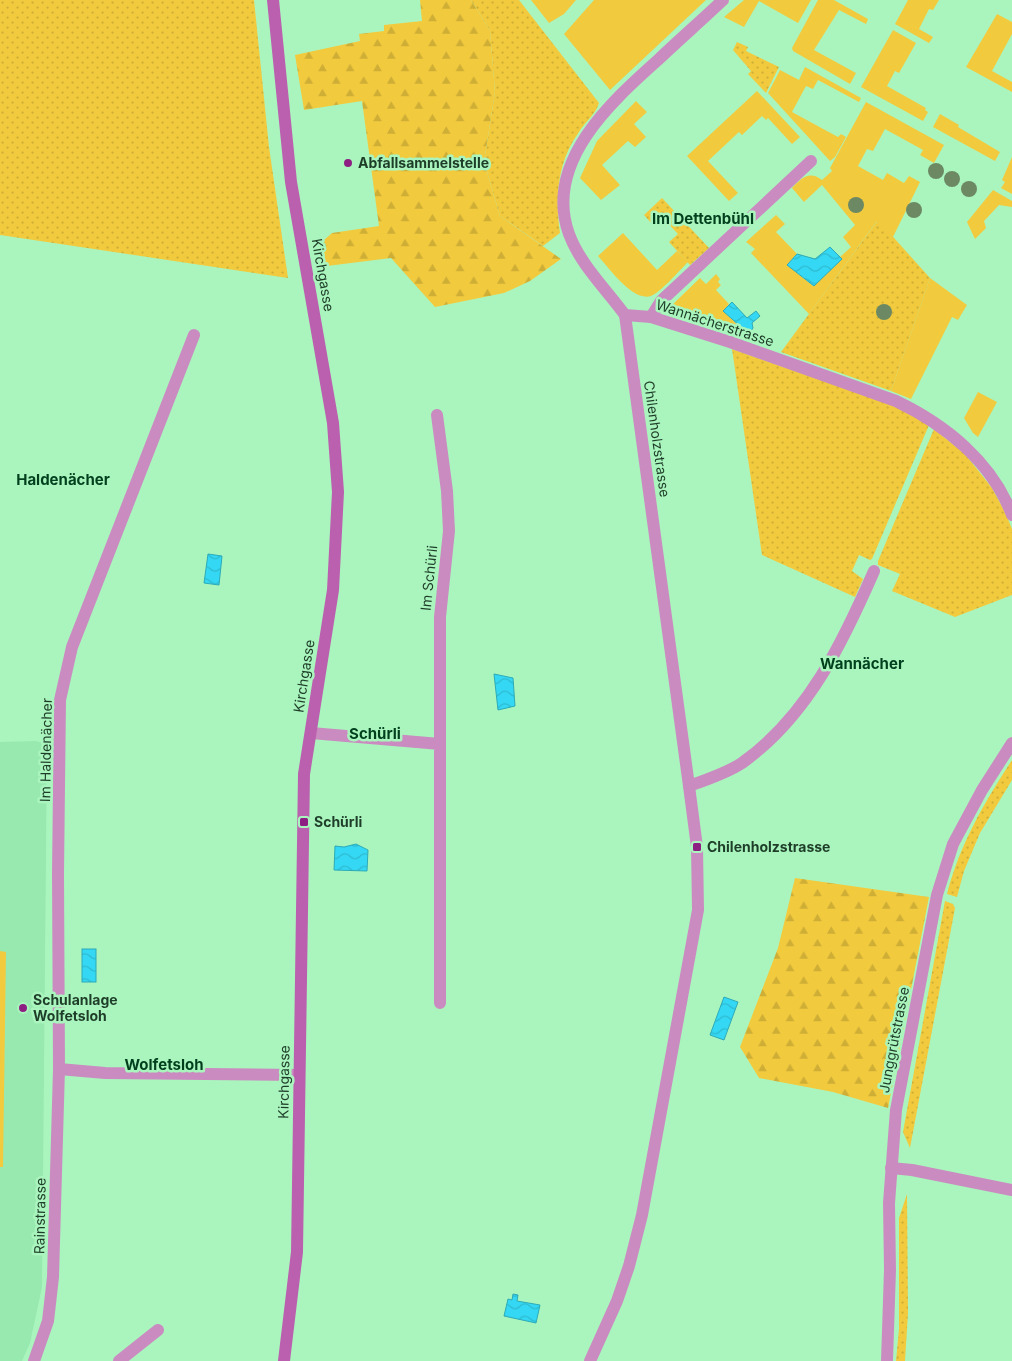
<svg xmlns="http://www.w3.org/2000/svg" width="1012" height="1361" viewBox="0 0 1012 1361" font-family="Inter,sans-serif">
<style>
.built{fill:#98e9af}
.grass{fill:url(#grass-dots)}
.forest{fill:url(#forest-firs)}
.garden{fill:#f2ca3e}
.water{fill:url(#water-waves);stroke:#2daab7}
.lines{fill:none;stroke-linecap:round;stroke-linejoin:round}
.lane{stroke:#ca8cc0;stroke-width:12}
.street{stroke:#ca8cc0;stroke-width:12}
.secondary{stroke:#bb60af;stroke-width:12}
.tree{fill:#6c8964}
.poi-dot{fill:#8d1f83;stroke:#aaf5be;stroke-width:2}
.labels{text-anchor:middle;stroke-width:5;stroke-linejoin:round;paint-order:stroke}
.poi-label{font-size:14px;font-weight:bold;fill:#1e3d28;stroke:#aaf5be;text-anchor:start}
.street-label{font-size:14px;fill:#1e3d28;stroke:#aaf5be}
.neighbourhood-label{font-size:15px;font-weight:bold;fill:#013f1d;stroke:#aaf5be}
</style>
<defs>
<pattern id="grass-dots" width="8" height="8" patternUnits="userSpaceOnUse" patternTransform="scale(1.25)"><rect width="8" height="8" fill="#f2ca3e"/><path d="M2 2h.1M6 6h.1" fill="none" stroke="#cfae36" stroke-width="1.8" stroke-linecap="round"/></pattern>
<pattern id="forest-firs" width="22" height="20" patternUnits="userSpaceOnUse" patternTransform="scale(1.25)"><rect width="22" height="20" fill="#f2ca3e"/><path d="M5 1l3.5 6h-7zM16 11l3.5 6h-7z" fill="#cfae36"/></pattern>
<pattern id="water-waves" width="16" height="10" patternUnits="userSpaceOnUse" patternTransform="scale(1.25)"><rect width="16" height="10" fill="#34d8f4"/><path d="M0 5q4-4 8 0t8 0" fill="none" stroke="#2ebad1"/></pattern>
</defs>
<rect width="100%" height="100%" fill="#aaf5be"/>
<path class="built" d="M36,741L47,744L42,1287L30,1343L22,1361H0V742Z"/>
<g class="grass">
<path d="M0,0H254L269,147L288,278L0,235Z"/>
<path d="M471,0H519L599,103C596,114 585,122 579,132C557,162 555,198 560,233L543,246L500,216L484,162L495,92L490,31Z"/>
<path d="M737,42L748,47L746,51L779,67L766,93L748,74L751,71L733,50Z"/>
<path d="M662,198L709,248L690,265L669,242L678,234L662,217L653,225L644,215Z"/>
<path d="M878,220L930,278L891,391L781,352Z"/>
<path d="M732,349L898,407L929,425L872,559L870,560L859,555L852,571L863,579L855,597L762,555Z"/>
<path d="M934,429L965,454L992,488L1005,512L1012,529V595L955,617L892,591L900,574L878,565V561Z"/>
<path d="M1012,760V780L980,833L964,871L957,897L947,894C960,844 984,803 1012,760Z"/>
<path d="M945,901L953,904L955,908L910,1148L903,1132Z"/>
<path d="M907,1194L908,1313L905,1361H896L899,1329V1218Z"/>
</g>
<g class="forest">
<path d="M420,0H471L490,31L495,92L484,162L500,216L561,259L530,281L504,293L435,307L391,258L319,267L315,248L332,233L379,226L362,101L304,110L295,55L360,41L359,34L384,31V25L422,21Z"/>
<path d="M795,878L929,897L888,1108L833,1092L759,1078L740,1047L778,948Z"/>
</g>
<g class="garden">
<path d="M531,0H576L564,14L549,23Z"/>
<path d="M594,0H706L610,90L564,34Z"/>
<path d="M744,0H811L798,23L759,1L744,27L724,17Z"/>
<path d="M818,0H834L868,19L866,24L839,10L814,50L856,73L850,84L793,51L792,48Z"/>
<path d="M908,0H939L933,10L929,9L919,29L933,37L929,43L895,24Z"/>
<path d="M997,14L1012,22V34L992,71L1012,82V92L966,67Z"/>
<path d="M893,30L916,43L899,73L895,71L887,86L926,108L925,110L928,112L923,121L861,87Z"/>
<path d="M805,67L861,98L859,102L818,80L813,89L806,86L792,112L838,137L841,134L846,137L835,157L830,161L768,93L780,70L799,80Z"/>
<path d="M757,91L800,137L792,144L768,118L766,120L762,116L742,135L739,132L708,161L738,193L729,201L687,156Z"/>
<path d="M636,101L647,112L634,124L646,137L635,147L628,141L602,165L620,185L601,200L580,178L597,141Z"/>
<path d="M866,102L944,145L934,163L920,155L923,150L885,129L873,151L867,149L858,166L883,180L887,173L904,183L909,176L920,182L893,237L877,221L809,314L751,253L755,249L746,242L776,215L785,224L776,232L797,254L787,265L813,286L841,260L840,257L851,247L843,237L855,225L822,185L804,202L792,188C801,179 809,170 822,180L832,171L830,168Z"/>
<path d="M940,114L959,125L958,127L1000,152L995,161L933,127Z"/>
<path d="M1012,157V194L1001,188L1005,182L1002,180Z"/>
<path d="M993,190L1012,201V207L999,205L984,221L986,228L975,239L967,222Z"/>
<path d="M623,233L657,270L677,251L688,262C679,271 661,292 651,296C633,302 609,268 598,256Z"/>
<path d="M716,274L720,279L718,282L721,285L716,290L729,304L723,311L747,334L694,318H682L671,306L700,278L706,284Z"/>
<path d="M930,278L967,305L958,320L952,317L911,399L891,391Z"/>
<path d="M978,392L997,402L978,437L973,433L964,418Z"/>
<path d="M0,951L6,952L3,1167H0Z"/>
</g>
<g class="water">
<path d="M830,247L842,259L814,286L787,265L797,254L815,259Z"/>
<path d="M732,302L747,318L756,311L760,316L752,323L753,328L749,334L723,311Z"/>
<path d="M208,554L222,556L219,585L204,583Z"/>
<path d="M494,674L513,678L515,706L498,710Z"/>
<path d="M356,844L368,850L367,871L334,870L335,846L344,847Z"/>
<rect x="82" y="949" width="14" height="33"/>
<path d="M724,997L738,1002L724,1040L710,1035Z"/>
<path d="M513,1294L518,1295L517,1301L540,1305L536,1323L504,1316L508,1299L512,1300Z"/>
</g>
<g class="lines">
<path class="lane" d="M119,1361L158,1330"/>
<g class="street">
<path d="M723,0C702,20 680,39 659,59C612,101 543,162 569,234C580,264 606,289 625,315L651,317L730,342L896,401C946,425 992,462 1012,515"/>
<path d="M651,317L661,301L811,161"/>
<path d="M437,415L447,491L449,531L440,617V744"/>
<path d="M311,733L440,744V1003"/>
<path d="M689,786C706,780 727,773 742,763C808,716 843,642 874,571"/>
<path d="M59,1069L105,1073L298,1075"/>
<path d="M891,1168L912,1170L1012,1190"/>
<path d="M34,1361L48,1321L53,1277L59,1069L58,874L60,700L72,647L194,335"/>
<path d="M590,1361L617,1301L629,1266L642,1215L698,910L697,847L689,786L625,315"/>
<path d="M887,1361L890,1270L889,1203L896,1110L937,895L953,844L982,790L1012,743"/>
</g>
<path class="secondary" d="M273,0L291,182L333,423L338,492L333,590L304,774L297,1252L284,1361"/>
</g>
<g class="tree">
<circle cx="936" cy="171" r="8"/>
<circle cx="952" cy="179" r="8"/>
<circle cx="969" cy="189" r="8"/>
<circle cx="856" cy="205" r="8"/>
<circle cx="914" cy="210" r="8"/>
<circle cx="884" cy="312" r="8"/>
</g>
<g class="poi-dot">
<circle cx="348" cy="163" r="5"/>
<rect x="299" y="817" width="10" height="10" rx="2.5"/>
<rect x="692" y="842" width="10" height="10" rx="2.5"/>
<circle cx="23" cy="1008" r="5"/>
</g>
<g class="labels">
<g class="poi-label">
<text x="358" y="168">Abfallsammelstelle</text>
<text x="314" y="827">Schürli</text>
<text x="707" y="852">Chilenholzstrasse</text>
<text x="33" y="1005">Schulanlage<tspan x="33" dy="16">Wolfetsloh</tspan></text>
</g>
<g class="street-label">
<text transform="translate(323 275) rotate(80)" y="5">Kirchgasse</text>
<text transform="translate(715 323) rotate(18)" y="5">Wannächerstrasse</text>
<text transform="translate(657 439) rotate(82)" y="5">Chilenholzstrasse</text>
<text transform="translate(429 578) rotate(-84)" y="5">Im Schürli</text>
<text transform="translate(304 676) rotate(-81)" y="5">Kirchgasse</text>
<text transform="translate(46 750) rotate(-89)" y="5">Im Haldenächer</text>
<text transform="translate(894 1040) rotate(-79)" y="5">Junggrütstrasse</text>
<text transform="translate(284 1082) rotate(-89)" y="5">Kirchgasse</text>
<text transform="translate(40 1216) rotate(-89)" y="5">Rainstrasse</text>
</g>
<g class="neighbourhood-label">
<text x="703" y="224">Im Dettenbühl</text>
<text x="63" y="485">Haldenächer</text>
<text x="862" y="669">Wannächer</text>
<text x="375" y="739">Schürli</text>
<text x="164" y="1070">Wolfetsloh</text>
</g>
</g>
</svg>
